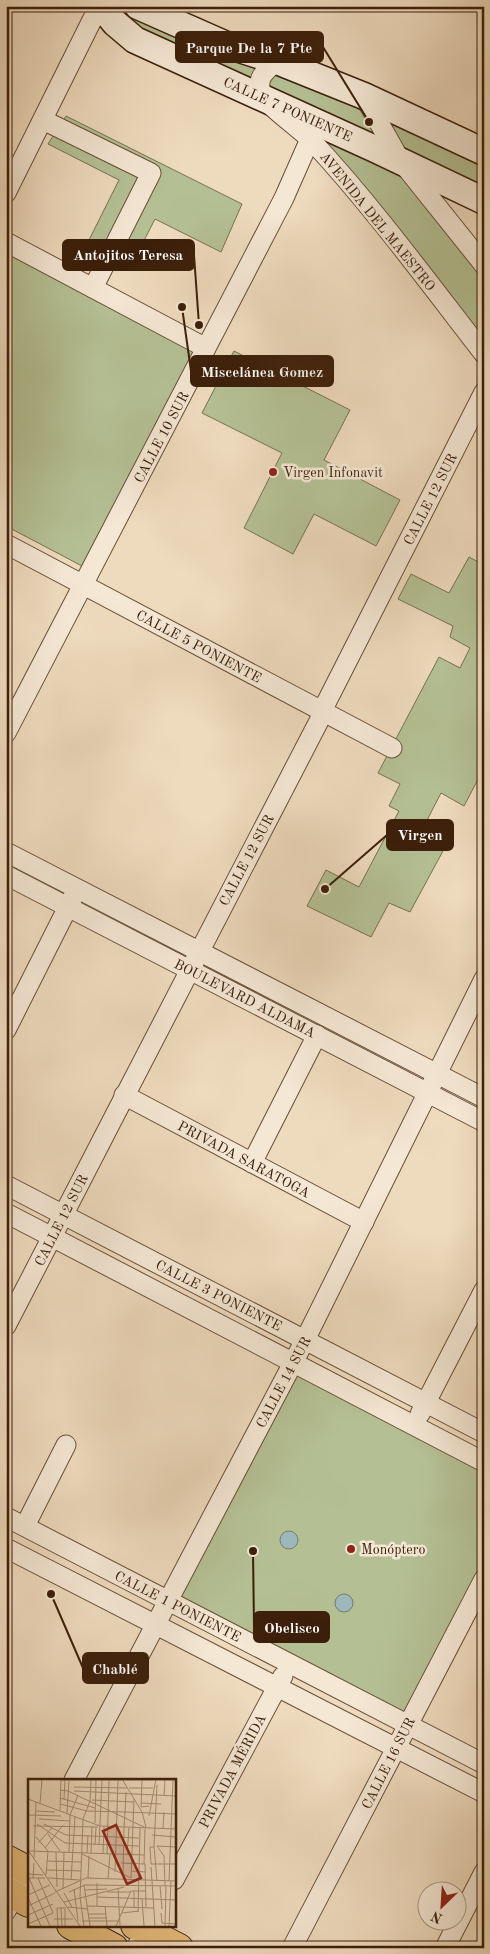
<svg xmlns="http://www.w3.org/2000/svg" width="490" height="1954" viewBox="0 0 490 1954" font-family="'Old Standard TT',serif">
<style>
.green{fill:#b4c094;stroke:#78704f}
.water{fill:#9cb8ba;stroke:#767b74}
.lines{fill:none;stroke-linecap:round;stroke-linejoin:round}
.street-casing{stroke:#684e37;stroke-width:21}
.secondary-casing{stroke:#3c1f0a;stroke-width:29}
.primary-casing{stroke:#3c1f0a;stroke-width:30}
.street{stroke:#f4e7d4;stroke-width:19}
.secondary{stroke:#f4e7d4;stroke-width:26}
.primary{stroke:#e7bd7e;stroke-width:28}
.poi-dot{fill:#8f2418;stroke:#f4e7d4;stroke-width:2}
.labels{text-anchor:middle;stroke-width:5;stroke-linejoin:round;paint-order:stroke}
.street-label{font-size:14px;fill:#3c1f0a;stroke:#f4e7d4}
.poi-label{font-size:14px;fill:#3c1f0a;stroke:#f4e7d4;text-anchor:start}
.inset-road{fill:none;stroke:#a78f75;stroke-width:1}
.view{fill:#8f2418;fill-opacity:0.15;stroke:#8f2418;stroke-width:2.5}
.inset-edge{fill:none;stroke:#3c1f0a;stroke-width:2.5}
.leader{fill:none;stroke:#3c1f0a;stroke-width:2}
.callout-dot{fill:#3c1f0a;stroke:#f4e7d4;stroke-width:2}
.callout{fill:#3c1f0a;stroke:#3c1f0a;stroke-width:2}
.callout-label{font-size:15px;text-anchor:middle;font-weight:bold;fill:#fff}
</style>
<rect width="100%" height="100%" fill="#eedabd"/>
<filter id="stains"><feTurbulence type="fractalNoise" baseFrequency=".004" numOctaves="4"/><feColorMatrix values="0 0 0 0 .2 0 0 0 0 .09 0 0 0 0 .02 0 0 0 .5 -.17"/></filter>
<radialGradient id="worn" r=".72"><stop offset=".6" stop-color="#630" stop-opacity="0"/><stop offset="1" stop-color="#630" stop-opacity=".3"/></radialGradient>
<g class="green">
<path d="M104,6H136L484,153V197L136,39Z"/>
<path d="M66,116L242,204L221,252L155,219L131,266L87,244L119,180L48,144Z"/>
<path d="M325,127L402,173L484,270V349L322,147Z"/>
<path d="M6,251L196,350L82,566L6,526Z"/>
<path d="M234,351L350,410L324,460L400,500L376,546L314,514L293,554L244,528L282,453L202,413Z"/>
<path d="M469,557L484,565V768L464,806L441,793L425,824L450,838L410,912L389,903L371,937L307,906L326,870L359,887L399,811L389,806L400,784L378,773L439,657L460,668L470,648L450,637L453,626L398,599L411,574L449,593Z"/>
<path d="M293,1363L484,1462V1579L408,1725L167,1600Z"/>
</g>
<g class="water">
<circle cx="289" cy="1540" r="9"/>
<circle cx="344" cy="1603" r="9"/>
</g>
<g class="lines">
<defs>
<g id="street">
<path d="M277,61C265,71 255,78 262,95C266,105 302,130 312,141C374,208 428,282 484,354"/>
<path d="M364,96L400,160L484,265"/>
<path d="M43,120L151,173L93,288"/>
<path d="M6,193L99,6"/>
<path d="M6,242L206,348"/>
<path d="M6,544L392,748"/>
<path d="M6,733L284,198L310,139"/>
<path d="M6,852L484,1098"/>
<path d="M6,875L484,1122"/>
<path d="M6,1030L73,897"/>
<path d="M124,1095L364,1222"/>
<path d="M252,1163L317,1035"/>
<path d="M6,1185L484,1433"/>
<path d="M6,1213L484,1462"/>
<path d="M6,1326C111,1123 215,920 321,717L322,711L484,392"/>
<path d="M420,1414L484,1290"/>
<path d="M6,1517L484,1764"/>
<path d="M25,1526L66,1445"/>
<path d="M6,1548L484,1793"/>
<path d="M74,1780L305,1340L484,979"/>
<path d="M174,1880L283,1676"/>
<path d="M6,1911L29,1867"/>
<path d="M136,1948L149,1925"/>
<path d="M292,1948L484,1579"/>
<path d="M445,1948L484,1872"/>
</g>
<g id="secondary">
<path d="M101,6L115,23L135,40L375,149L484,201"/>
<path d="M138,6L224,44L277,61L364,96L484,152"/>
</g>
<g id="primary">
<path d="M6,1859L29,1871"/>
<path d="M6,1891L29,1903"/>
<path d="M71,1925L114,1948"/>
<path d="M135,1925L179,1948"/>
</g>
</defs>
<use href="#street" class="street-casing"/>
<use href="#secondary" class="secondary-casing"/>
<use href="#primary" class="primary-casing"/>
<use href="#street" class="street"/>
<use href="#secondary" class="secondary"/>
<use href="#primary" class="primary"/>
</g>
<g class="poi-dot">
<circle cx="273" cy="472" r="5"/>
<circle cx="351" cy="1549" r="5"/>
</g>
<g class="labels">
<g class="street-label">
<text transform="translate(288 109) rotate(24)" y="5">CALLE 7 PONIENTE</text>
<text transform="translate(378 221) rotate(51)" y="5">AVENIDA DEL MAESTRO</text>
<text transform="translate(161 437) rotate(-62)" y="5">CALLE 10 SUR</text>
<text transform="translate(430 499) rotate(-63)" y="5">CALLE 12 SUR</text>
<text transform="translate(199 646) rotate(28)" y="5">CALLE 5 PONIENTE</text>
<text transform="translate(246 860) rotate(-62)" y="5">CALLE 12 SUR</text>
<text transform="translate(245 998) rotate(27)" y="5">BOULEVARD ALDAMA</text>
<text transform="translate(244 1159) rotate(28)" y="5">PRIVADA SARATOGA</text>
<text transform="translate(61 1220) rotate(-63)" y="5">CALLE 12 SUR</text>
<text transform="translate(219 1295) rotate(27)" y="5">CALLE 3 PONIENTE</text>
<text transform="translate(283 1382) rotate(-62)" y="5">CALLE 14 SUR</text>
<text transform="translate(178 1606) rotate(27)" y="5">CALLE 1 PONIENTE</text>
<text transform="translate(388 1763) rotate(-63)" y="5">CALLE 16 SUR</text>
<text transform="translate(232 1771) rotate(-62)" y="5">PRIVADA MÉRIDA</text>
</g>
<g class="poi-label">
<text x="283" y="477">Virgen Infonavit</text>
<text x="361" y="1554">Monóptero</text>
</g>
</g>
<g transform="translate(28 1779)">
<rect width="148" height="148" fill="#eedabd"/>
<path class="inset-road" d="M94,0L114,33L118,48M33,1H148M114,1L113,28L121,27M46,8L99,9M101,9H125M32,11L40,12L118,49M46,12L148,17M136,17L137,1M32,19L67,29M0,20L72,47L148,50M36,20L37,1M64,21L106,23M113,24L133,25M12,25L14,0M32,25L59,32L97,33L98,13M32,31L33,0M8,32L27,33M39,34L41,1M0,36L33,37M121,37L128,0M11,40L42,42M55,40L62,22L63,1M55,41L52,118L56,147M67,44L68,1M9,45L37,64L111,67M16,45L38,56L111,59M5,47L70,48M96,48L97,33L148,35M135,49L136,33M20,55L32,72M124,56L148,58M8,58L20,72L18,96M10,64L24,49M71,65L74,1M67,66L68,48M129,67L136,77L137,107M129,67L148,68M126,68H122L123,85H148M17,69L35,46M0,71L52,147M1,72L116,76M28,73L29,108M41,73L42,36L50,16M59,74L60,56M63,74L64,48M54,75L103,99M75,75L76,48M79,75L81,1M99,76L101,49M6,79L8,23M19,82L53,83M93,84L117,85L118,128M116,85L117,50M123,88L127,147M19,91L53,92M103,92L118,93M87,93L90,1M0,95L15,96M95,96L96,48M0,99H17M1,99L22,147M5,99L6,84M10,99L25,134M20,99L52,101M60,99L61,77M103,99L106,20M80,100L82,75M43,101L47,38M129,102L126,67L129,6M141,102L145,1M56,106L62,147M132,107L134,130M90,109L92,147M35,110L36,73M46,110L50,142M57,111L79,110M27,113L58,99L148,102M41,113L57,106L148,107M79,113H102M36,114L44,128M0,116L22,106M69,118L148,121M0,119L13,147M114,120L116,147M36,123L96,108M0,127L27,114M59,127L126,129M69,127V104M77,127L79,147M40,128L60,130M33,129L34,147M106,129V112M37,130V147M110,133L112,49M94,134L111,132M133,134L134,144L148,145M60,135H78M0,136L25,125M61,139H79M26,140H45M54,142H91M0,145L25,134M30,147L29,129H38M88,147L103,112H118M137,147L138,107M141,147L143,102"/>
<path class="view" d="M88,46L113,99L99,105L75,52Z"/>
<rect width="148" height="148" class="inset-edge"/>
</g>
<path class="leader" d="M369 122L323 47M199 325L194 255M182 307L191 371M325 889L387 835M253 1551L254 1627M51 1594L83 1668"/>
<g class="callout-dot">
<circle cx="369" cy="122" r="5"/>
<circle cx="199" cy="325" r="5"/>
<circle cx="182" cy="307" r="5"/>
<circle cx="325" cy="889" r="5"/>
<circle cx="253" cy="1551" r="5"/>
<circle cx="51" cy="1594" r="5"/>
</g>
<g class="callout">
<rect x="176" y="32" width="147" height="30" rx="5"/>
<rect x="63" y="240" width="131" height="30" rx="5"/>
<rect x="191" y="356" width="142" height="30" rx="5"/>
<rect x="387" y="820" width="66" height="30" rx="5"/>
<rect x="254" y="1612" width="75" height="30" rx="5"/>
<rect x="83" y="1653" width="65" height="30" rx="5"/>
</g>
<g class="callout-label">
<text x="249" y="53">Parque De la 7 Pte</text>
<text x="128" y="260">Antojitos Teresa</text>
<text x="262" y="377">Miscelánea Gomez</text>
<text x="420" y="840">Virgen</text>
<text x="292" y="1633">Obelisco</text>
<text x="115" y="1674">Chablé</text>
</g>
<rect width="490" height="1954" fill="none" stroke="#eedabd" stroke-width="25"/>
<rect x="8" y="8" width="475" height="1939" fill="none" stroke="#3c1f0a" stroke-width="2.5"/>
<rect x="12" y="12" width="465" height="1929" fill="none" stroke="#3c1f0a"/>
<g transform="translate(442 1906) rotate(205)"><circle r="24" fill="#f4e7d4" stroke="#aa9783"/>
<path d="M0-4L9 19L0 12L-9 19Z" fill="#8f2418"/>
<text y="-8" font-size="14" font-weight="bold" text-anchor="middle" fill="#3c1f0a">N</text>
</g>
<rect width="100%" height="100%" filter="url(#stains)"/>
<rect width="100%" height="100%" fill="url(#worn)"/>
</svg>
